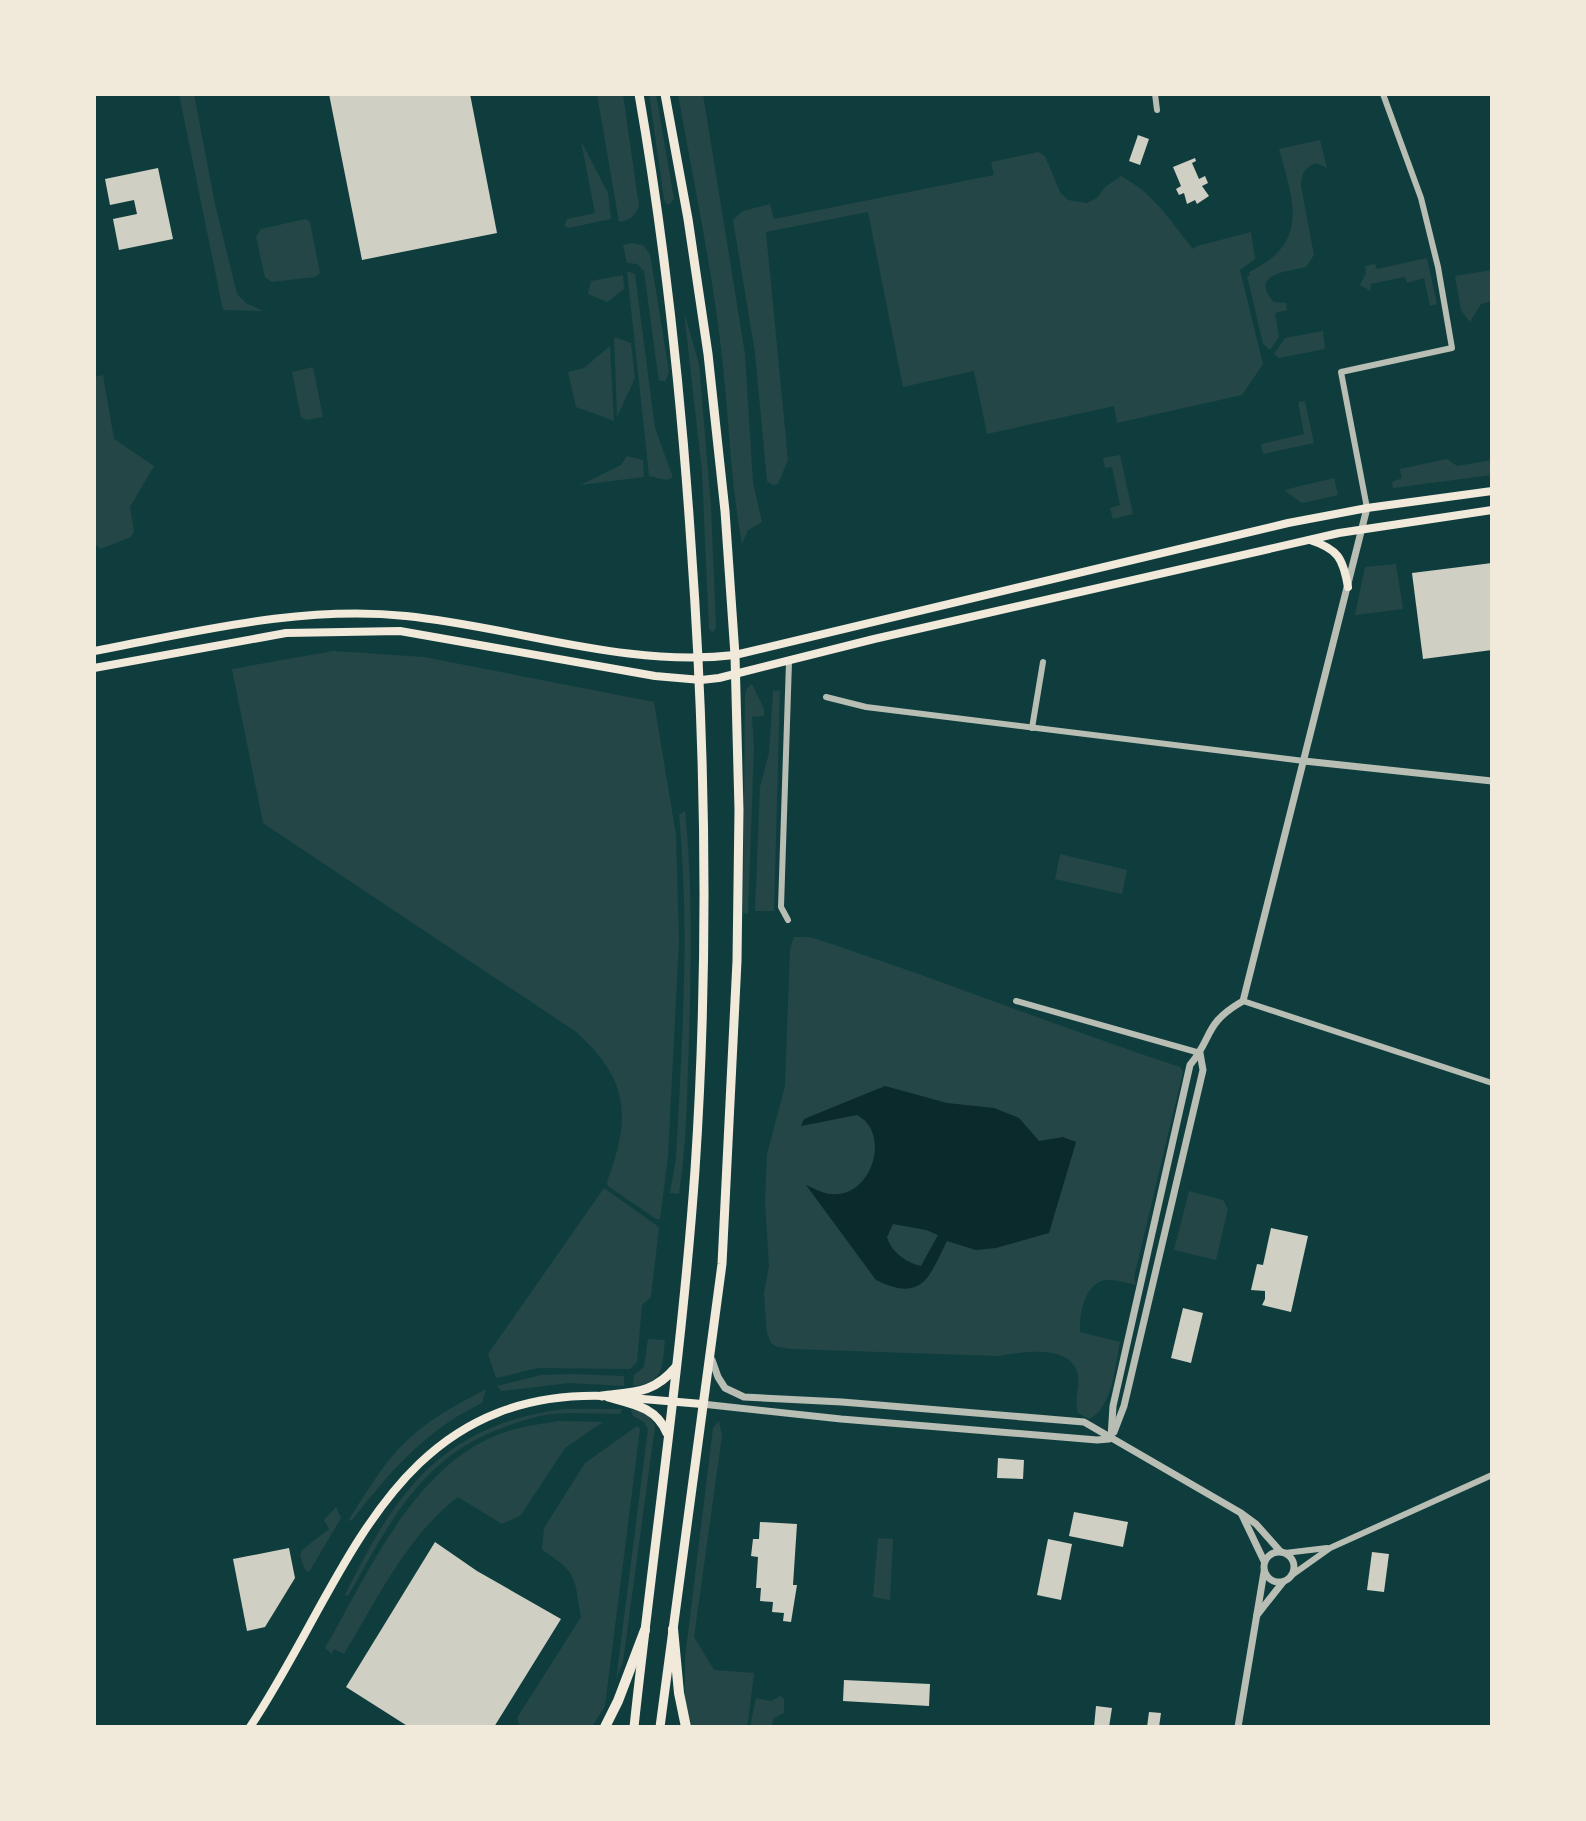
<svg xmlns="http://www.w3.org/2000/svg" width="1586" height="1821" viewBox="0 0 1586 1821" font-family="'Roboto Condensed',sans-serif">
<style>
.green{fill:#244646}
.water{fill:#0a2a2b;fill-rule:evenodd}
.building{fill:#cfcfc3}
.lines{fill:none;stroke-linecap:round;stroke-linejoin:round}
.minor{stroke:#b8beb3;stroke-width:6}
.tertiary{stroke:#b8beb3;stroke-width:7}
.secondary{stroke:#f1e9da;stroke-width:8}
.primary{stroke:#f1e9da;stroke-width:9}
.trunk{stroke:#f1e9da;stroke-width:10}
</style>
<rect width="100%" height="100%" fill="#0f3d3e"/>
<g class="green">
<path d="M179,94H194L215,204L237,294L246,303L263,311L223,310Z"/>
<path d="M597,94H623L639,206C635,217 629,220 619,222Z"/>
<path d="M649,94H656L674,199L669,205L666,204L664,199Z"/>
<path d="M678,94H703L745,354L753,483L762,522L748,530L742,544C730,479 729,414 721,348C711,263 693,179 678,94Z"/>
<path d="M1320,140L1327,168L1316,163C1304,168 1302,173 1301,186L1314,255L1306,267C1288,272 1248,273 1274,302L1286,303L1287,310L1275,313L1279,337L1270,350L1263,344L1247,276H1250L1249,272C1310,243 1294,203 1279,149Z"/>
<path d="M581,141L608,193L611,219L569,228L564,226L567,219L595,213Z"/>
<path d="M1038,152L1045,156L1060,192L1068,200L1087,203L1097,198L1105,187L1121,176C1156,195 1169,220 1193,249L1197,246L1251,232L1255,259L1240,270L1263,364L1242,395L1117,423L1114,406L987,434L974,371L903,387L868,212L766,232L788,460L778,484L772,485L767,481L755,353L733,220L743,211L770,204L774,219L994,175L991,162Z"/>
<path d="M305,219L310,222L320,273L315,277L272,282L265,277L256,237L261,229Z"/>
<path d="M632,243L643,245L650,254L669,372L665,382L659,380L658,375L644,271L637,264L627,263L623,245Z"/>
<path d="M1427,258L1437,304L1430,306L1424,278L1407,283L1405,277L1370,284L1371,291L1360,285L1366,273L1365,266L1375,264L1377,269Z"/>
<path d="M1492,270V301L1481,304L1470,322L1461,310L1455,276Z"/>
<path d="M627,271L635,274L655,428L672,475V478L666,480L649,476Z"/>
<path d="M623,275L624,289L607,302L588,294L591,281Z"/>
<path d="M684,312L699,364L711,506L716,628L713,632L709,629L702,472Z"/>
<path d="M1323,331L1325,349L1279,358L1274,354L1285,338Z"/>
<path d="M614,337L631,343L635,378L617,417Z"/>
<path d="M610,346L614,421L576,407L568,372L584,368Z"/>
<path d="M313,367L323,417L306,420L301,417L292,372Z"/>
<path d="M103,375L114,439L154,466L130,507L134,531L131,537L100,549L94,543V377Z"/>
<path d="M1305,401L1314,443L1263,454L1261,444L1304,434L1298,402Z"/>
<path d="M1120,455L1133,514L1113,519L1110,508L1120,505L1112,467L1105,468L1103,458Z"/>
<path d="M627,456L643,460L644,477L580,485L621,465Z"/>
<path d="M1447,459L1457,466L1492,460V475L1393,488L1392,482L1402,478L1400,469Z"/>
<path d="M1334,478L1338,495L1302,503L1284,490Z"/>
<path d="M1396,564L1403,609L1355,615L1365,567Z"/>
<path d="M333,651L424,657L654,702L676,835L679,941L668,1156L660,1219H656L608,1186L607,1182C631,1117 630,1080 575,1031L263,823L232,669Z"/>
<path d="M752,684L764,709V716L752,717L754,746L748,914L743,913L745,694L747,688Z"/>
<path d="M780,690L774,911H755L760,787L769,753L773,691Z"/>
<path d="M685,811C693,887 691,963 689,1040C687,1091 687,1143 679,1194L670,1193L676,1158C682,1045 690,929 679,815Z"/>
<path d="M1060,854L1127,870L1122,894L1055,879Z"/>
<path d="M794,937H810C934,977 1055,1026 1180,1067L1183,1072L1134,1277L1136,1285C1127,1283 1118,1280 1109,1280C1085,1279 1079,1314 1080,1332L1120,1342C1115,1365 1113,1408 1089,1419L1078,1413C1074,1400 1080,1388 1078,1375C1071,1342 1020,1353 997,1356L792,1349L777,1347L771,1343L767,1333L764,1294L769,1265L765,1203L767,1154L785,1086L790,949Z"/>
<path d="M604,1188L659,1227L651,1297L642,1305L637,1362L630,1369L538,1368L496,1378L488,1354Z"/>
<path d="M1189,1191L1223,1200L1228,1209L1216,1260L1174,1250Z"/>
<path d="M648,1339L665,1340C662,1366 665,1383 633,1386L634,1375L644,1367Z"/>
<path d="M573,1374L624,1376V1386L570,1383L501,1391L497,1386L541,1375Z"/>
<path d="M486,1389L482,1403C424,1431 391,1471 352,1520L348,1521C367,1492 385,1459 412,1436C434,1416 460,1403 486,1389Z"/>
<path d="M564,1409H622L620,1414C597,1414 575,1412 552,1414C536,1416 520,1421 505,1427C421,1456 389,1524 348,1596L345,1595C396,1491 442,1425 564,1409Z"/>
<path d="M631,1410C642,1410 651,1416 655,1426L623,1662L616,1680L648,1429L644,1422L633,1416Z"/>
<path d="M559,1421L603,1422L565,1448L521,1515L502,1524L458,1497C406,1537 377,1600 344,1654L334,1649L332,1654L325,1648C369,1572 413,1468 499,1434C518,1427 540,1424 559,1421Z"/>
<path d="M719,1421L722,1436L694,1637L714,1670L754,1673L748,1723L745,1727H692L685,1698V1658L713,1428Z"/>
<path d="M637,1426L640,1429L605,1706L592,1727H520L517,1718L581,1617C574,1576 578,1573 542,1550L544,1528L585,1463Z"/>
<path d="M336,1507L341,1518L309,1572L305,1570L300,1555L302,1550L329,1529L324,1520Z"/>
<path d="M878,1538L893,1539L890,1600L873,1597Z"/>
<path d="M781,1696L784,1699V1713L774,1718L771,1727H750L756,1698L771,1701Z"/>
</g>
<path class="water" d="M885,1086L947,1103L994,1108L1019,1118L1039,1141L1063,1137L1076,1142L1049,1233L996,1248L976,1250L947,1241C929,1277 923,1303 876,1280L806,1185C813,1188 822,1193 830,1194C872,1199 892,1133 857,1115L801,1126L804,1119ZM893,1224L926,1230L938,1235L921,1266C907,1263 891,1252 887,1237Z"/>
<g class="building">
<path d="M329,94H470L497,233L362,260Z"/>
<path d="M1138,135L1149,139L1140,165L1129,161Z"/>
<path d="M1195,158L1196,161L1192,163L1199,179L1205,176L1208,183L1202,186L1209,196L1197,204L1195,200L1187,204L1184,193L1179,195L1176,189L1181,186L1173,167Z"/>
<path d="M158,168L173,239L119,250L113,219L137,214L134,200L110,205L105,179Z"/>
<path d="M1492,563V650L1423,659L1412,573Z"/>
<path d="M1271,1228L1308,1236L1291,1312L1262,1305L1265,1299V1291L1251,1290L1257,1264L1263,1265Z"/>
<path d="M1183,1308L1203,1313L1191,1363L1171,1358Z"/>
<path d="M998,1458L1024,1460L1023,1479L997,1478Z"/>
<path d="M1074,1512L1128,1522L1123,1547L1069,1536Z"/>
<path d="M760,1522L797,1524L793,1585H797L791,1622L783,1621L784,1613L772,1612L773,1602L760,1601L761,1588H756L758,1557L751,1556L753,1539H759Z"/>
<path d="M1048,1539L1072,1544L1061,1600L1037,1595Z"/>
<path d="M435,1542L477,1571L561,1619L494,1727H409L346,1687Z"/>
<path d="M289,1548L295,1578L265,1627L247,1631L233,1559Z"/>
<path d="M1372,1552L1389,1554L1384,1592L1367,1590Z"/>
<path d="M844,1680L930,1684L929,1706L843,1701Z"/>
<path d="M1096,1706L1112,1708L1109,1727H1094Z"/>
<path d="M1149,1712L1161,1713L1159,1727H1147Z"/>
</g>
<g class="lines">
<g class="minor">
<path d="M1155,94L1157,110"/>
<path d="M1367,508L1341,372L1452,348L1438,267L1421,198L1383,94"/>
<path d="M826,697L866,707L1304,761"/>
<path d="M1032,728L1043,662"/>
<path d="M788,920L781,907L789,662"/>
<path d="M1016,1001L1200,1053"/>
<path d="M1243,1001L1492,1083"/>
<path d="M1285,1553L1327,1548"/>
<path d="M1292,1575L1330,1548L1492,1475"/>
</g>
<g class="tertiary">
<path d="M1304,761L1492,781"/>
<path d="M712,1360L718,1377L725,1388L744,1397L842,1402L1084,1422L1241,1513L1256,1524L1280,1551"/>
<path d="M702,1404L841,1419L1097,1440L1109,1439"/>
<path d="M1114,1432L1124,1406L1203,1070L1200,1053"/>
<path d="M1111,1438L1113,1406L1190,1065C1214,1036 1203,1024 1243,1001L1367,508"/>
<path d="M1242,1515L1264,1561"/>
<circle cx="1279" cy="1567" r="15"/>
<path d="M1257,1615L1283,1582"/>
<path d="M1238,1727L1264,1572"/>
</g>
<g class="secondary">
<path d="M1310,540C1338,549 1343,558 1348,587"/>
<path d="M94,651C196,632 301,605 406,616C515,627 625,668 735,655L1288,523L1367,508L1492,491"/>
<path d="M94,668L286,633L400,631L655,676L701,680L719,678L874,639L1339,533L1492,510"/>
<path d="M619,1397L702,1404"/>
<path d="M250,1727C348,1580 390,1389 606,1396"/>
</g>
<g class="primary">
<path d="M602,1396C634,1392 653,1394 676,1367"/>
<path d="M608,1397C633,1404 656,1407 667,1433"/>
<path d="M634,1727C654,1541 682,1356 695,1170C709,962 706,752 691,544C681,394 665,243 639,94"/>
<path d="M660,1727L722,1264L737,961L739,810L735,655L725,511L708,354L688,219L665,94"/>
</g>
<g class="trunk">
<path d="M673,1629L679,1693L686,1727"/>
<path d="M605,1727L618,1701L645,1630"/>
</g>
</g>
<rect width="1586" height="1821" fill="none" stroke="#f1e9da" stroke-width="192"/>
</svg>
